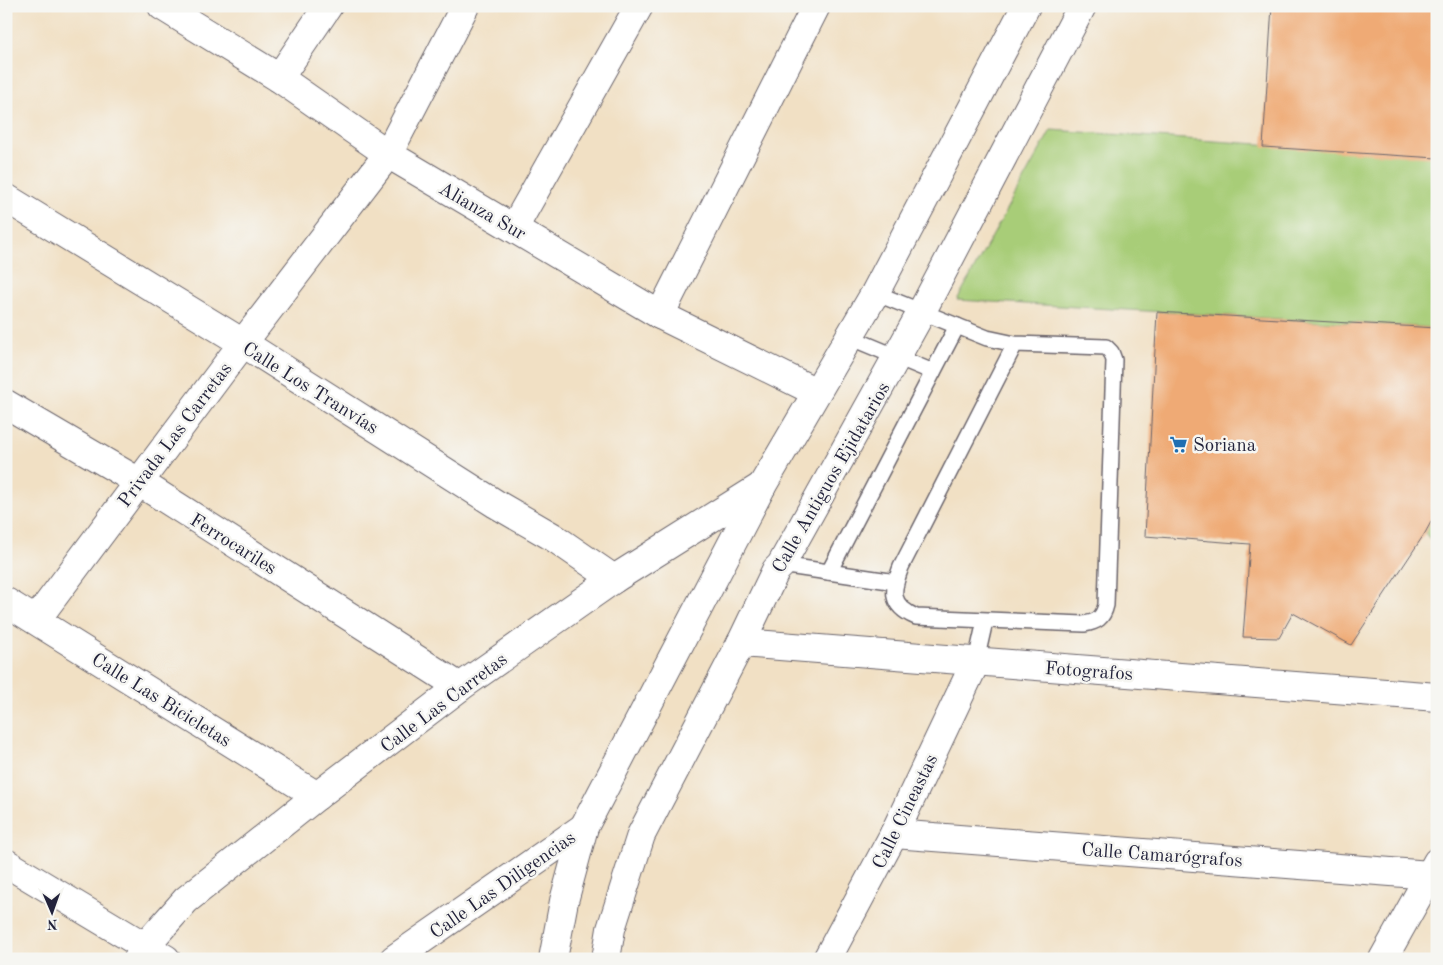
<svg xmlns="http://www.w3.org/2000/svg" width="1443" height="965" viewBox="0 0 1443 965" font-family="'Old Standard TT',serif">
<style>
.green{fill:#a8cd78;stroke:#65785a}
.building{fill:#efaa75}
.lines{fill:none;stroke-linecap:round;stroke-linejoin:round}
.service-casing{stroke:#6a646b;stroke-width:18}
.minor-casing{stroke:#6a646b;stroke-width:30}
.tertiary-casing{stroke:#6a646b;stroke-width:30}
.service{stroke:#fff;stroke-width:15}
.minor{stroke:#fff;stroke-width:28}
.tertiary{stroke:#fff;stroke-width:28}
.labels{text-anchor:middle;stroke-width:5;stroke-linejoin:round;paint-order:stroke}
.street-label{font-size:19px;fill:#22223b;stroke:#f6f6f2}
.poi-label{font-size:19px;fill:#22223b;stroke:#f6f6f2;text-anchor:start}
</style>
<rect width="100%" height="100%" fill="#f6f6f2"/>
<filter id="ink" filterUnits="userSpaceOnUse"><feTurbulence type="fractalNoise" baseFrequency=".02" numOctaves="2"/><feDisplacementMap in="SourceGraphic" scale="10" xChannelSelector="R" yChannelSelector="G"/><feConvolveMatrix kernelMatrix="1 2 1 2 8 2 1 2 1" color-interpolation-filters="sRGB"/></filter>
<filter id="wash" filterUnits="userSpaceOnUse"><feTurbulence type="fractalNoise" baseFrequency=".0096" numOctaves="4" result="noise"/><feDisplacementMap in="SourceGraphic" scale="20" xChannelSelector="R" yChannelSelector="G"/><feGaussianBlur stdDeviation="1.12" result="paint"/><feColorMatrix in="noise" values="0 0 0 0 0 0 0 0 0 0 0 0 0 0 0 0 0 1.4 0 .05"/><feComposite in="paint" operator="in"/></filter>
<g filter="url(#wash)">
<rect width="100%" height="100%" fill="#f1e0c4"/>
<g class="green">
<path d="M1051,130L1437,156V328L957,300Z"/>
<path d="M1437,511V547L1425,533Z"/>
</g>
<g id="blocks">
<g class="building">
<path d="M1272,6H1437V158L1263,147Z"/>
<path d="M1157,312L1437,328V511L1425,533L1351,645L1293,613L1279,638L1243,637L1250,544L1145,536Z"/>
</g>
</g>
</g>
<g filter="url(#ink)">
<use href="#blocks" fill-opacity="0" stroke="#6a646b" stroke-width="1"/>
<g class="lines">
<defs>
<g id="service">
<path d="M875,293L987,338L1015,344L1106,347L1111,352L1114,360L1106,605C1103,618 1097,622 1084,624L916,617C889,605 892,591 901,567L1015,344"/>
<path d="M849,337L933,372"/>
<path d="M781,565L896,582"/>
<path d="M829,572L957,326"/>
<path d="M976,661L985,621"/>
</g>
<g id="minor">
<path d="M162,6L279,78L388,154L660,315L816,392"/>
<path d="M279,78L328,6"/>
<path d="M6,198L243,343L496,504L553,537L614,579"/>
<path d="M514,228L639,6"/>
<path d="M660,315L816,6"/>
<path d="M6,404L139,482L460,687"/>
<path d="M6,602L317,796"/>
<path d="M36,620L243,343L388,154L465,6"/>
<path d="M741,643L1437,697"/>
<path d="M894,834L1430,875"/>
<path d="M6,863L166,959"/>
<path d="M138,959L145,946L186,900L317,796L460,687L614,579L762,486"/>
<path d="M394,959L584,827"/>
<path d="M827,959L894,834L976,661"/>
<path d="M1383,959L1437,862"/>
</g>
<g id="tertiary">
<path d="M553,959L564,901L584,827L762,486L875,293L1026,6"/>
<path d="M606,959L611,929L641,835L741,643L776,570L781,565L921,313L1082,6"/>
</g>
</defs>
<use href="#service" class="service-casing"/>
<use href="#minor" class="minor-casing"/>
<use href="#tertiary" class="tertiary-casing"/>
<use href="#service" class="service"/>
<use href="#minor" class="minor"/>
<use href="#tertiary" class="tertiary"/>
</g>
</g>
<defs>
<symbol id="supermarket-bare" viewBox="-9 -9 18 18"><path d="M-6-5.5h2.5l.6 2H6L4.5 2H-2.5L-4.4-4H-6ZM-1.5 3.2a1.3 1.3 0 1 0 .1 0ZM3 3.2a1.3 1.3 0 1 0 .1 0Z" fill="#1f6fb2" stroke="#f6f6f2" stroke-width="2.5" paint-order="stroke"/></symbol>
</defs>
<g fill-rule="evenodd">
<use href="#supermarket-bare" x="1166" y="432" width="25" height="25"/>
</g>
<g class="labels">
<g class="street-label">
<text transform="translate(483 210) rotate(30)" y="7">Alianza Sur</text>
<text transform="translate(311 387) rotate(32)" y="7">Calle Los Tranvías</text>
<text transform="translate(174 434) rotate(-53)" y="7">Privada Las Carretas</text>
<text transform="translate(830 477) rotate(-60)" y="7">Calle Antiguos Ejidatarios</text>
<text transform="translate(234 543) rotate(32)" y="7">Ferrocariles</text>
<text transform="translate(1089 670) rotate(4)" y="7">Fotografos</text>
<text transform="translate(162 699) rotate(32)" y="7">Calle Las Bicicletas</text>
<text transform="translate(443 702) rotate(-37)" y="7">Calle Las Carretas</text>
<text transform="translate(904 811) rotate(-64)" y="7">Calle Cineastas</text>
<text transform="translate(1162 854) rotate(4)" y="7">Calle Camarógrafos</text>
<text transform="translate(502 884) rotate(-35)" y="7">Calle Las Diligencias</text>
</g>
<g class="poi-label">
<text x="1193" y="451">Soriana</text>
</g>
</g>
<rect width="1443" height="965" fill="none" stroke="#f6f6f2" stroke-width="25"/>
<g transform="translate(52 912) rotate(178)" stroke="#f6f6f2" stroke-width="4" paint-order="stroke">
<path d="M0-4L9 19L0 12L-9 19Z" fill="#22223b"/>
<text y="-8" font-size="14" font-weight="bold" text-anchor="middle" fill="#22223b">N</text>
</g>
</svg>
